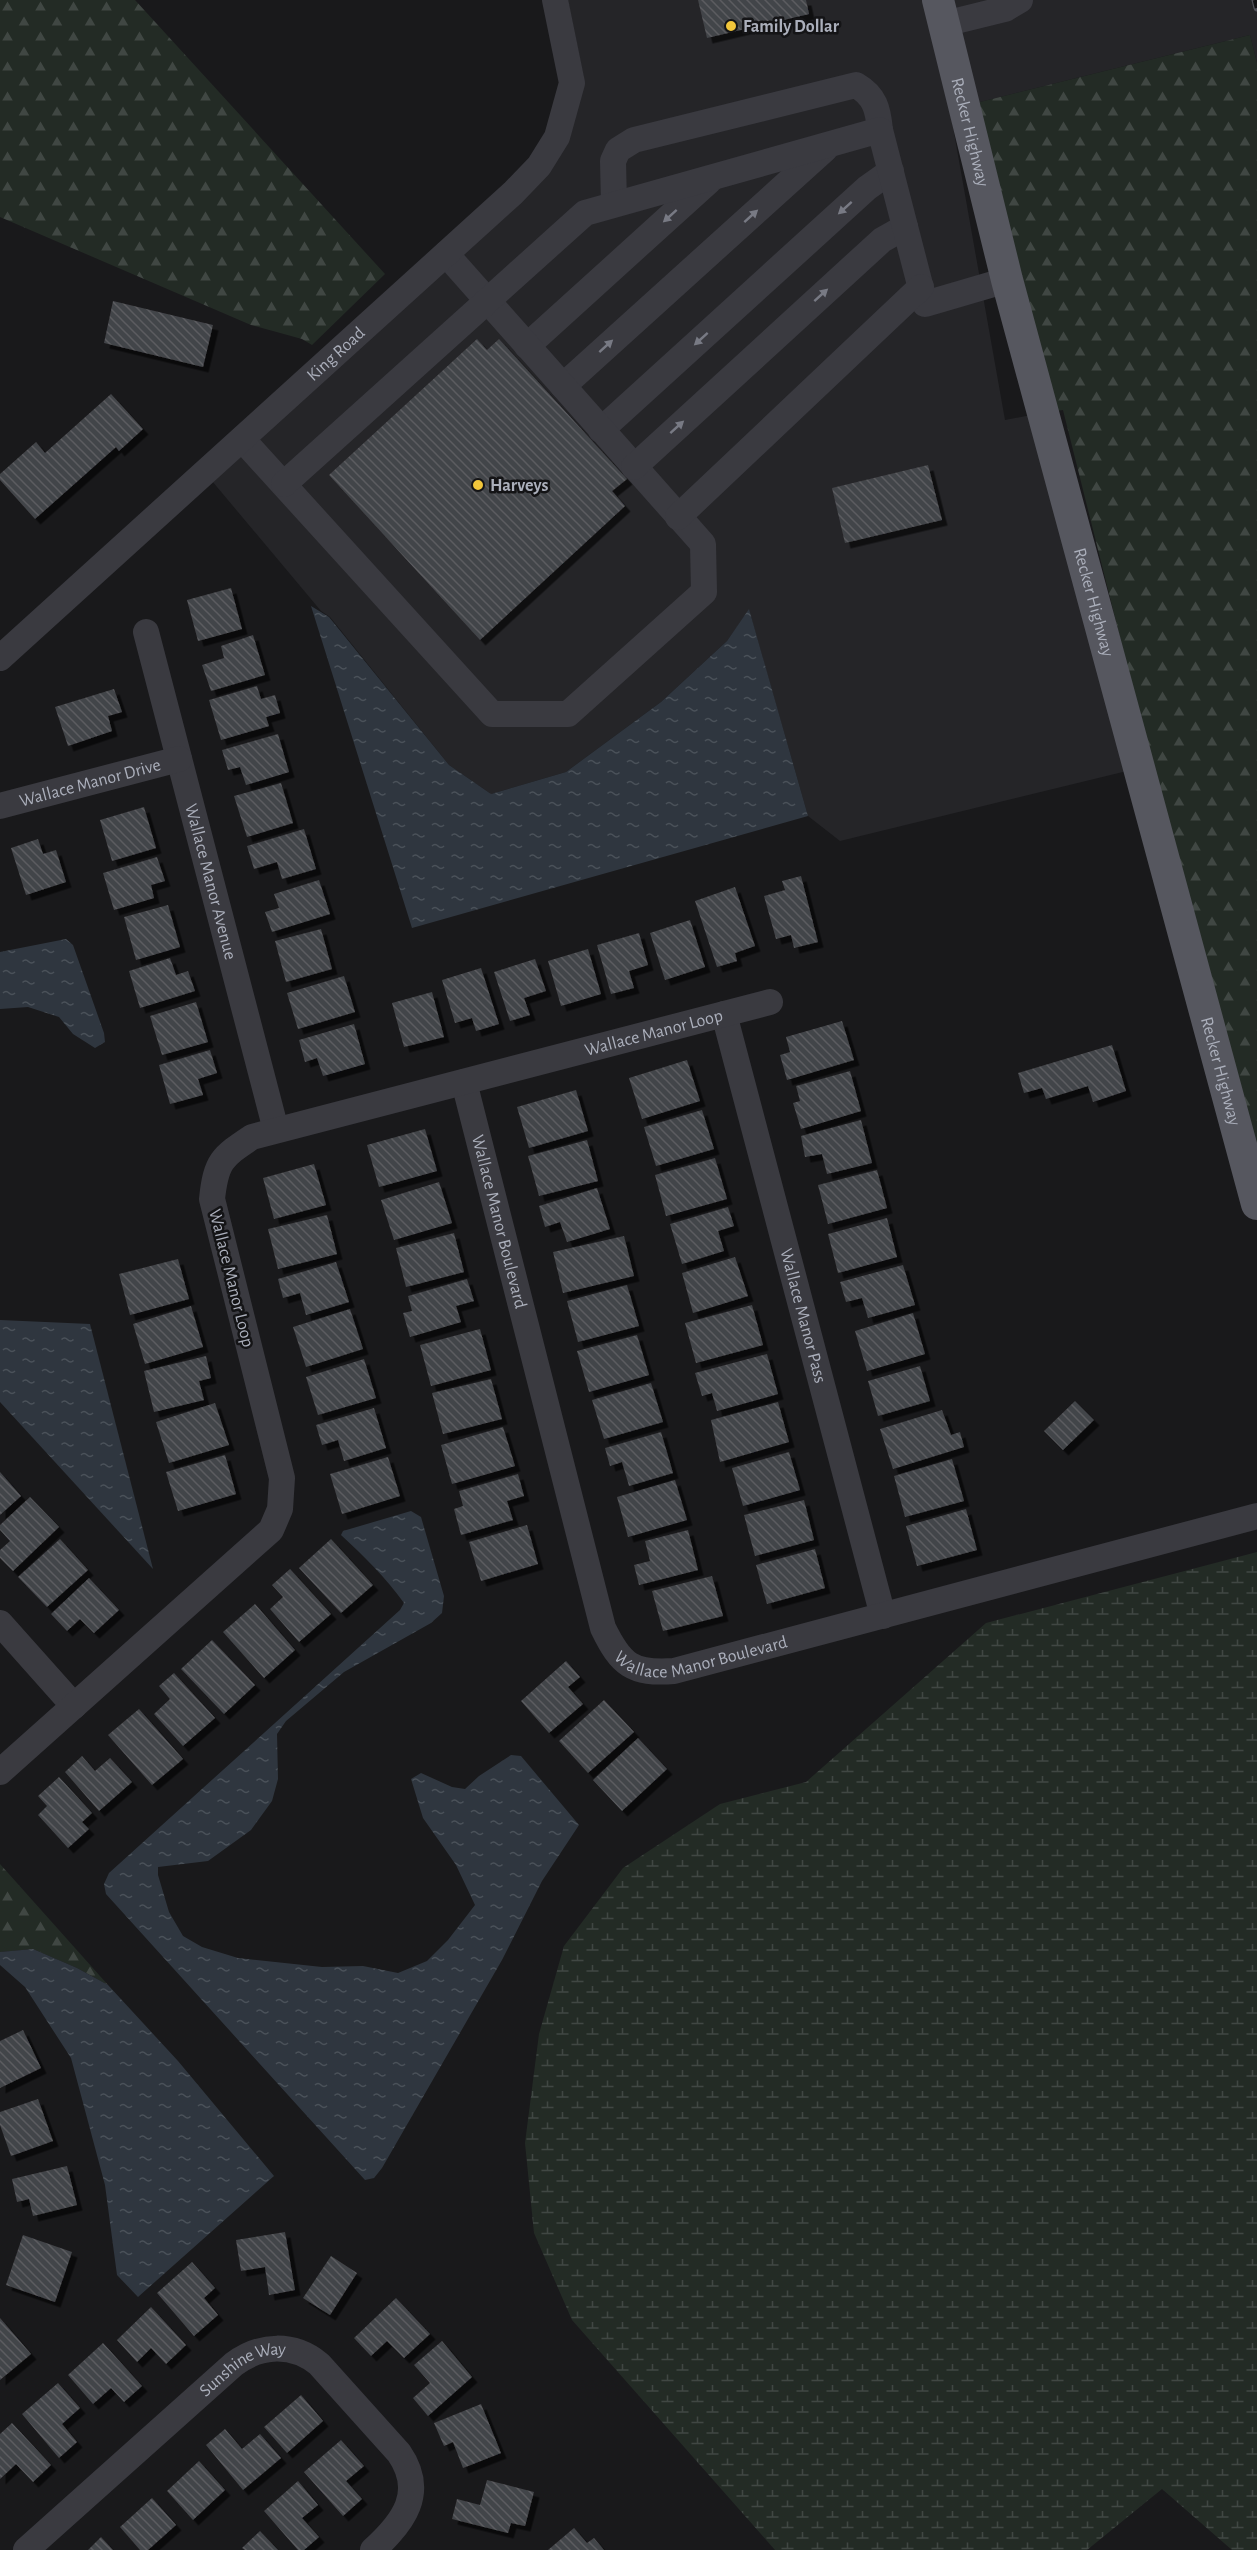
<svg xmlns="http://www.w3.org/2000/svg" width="1257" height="2550" viewBox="0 0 1257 2550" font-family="'Alegreya Sans',sans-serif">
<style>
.built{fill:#252528}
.forest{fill:url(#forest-firs)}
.wetland{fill:url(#wetland-marsh)}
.water{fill:url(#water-ripples)}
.building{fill:url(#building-back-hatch);filter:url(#shadow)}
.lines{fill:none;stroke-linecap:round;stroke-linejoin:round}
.minor{stroke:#3a3a40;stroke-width:26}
.major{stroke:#56575f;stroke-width:32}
.rail-casing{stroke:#515259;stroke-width:7}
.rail{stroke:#141416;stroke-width:4.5;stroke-dasharray:14;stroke-linecap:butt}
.oneway{fill:#787a84}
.poi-dot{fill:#f1c63b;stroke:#141416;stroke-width:2}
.labels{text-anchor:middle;stroke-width:5;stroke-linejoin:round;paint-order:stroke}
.poi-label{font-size:18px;font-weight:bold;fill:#abafbb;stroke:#141416;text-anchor:start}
.street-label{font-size:18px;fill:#abafbb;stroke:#141416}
</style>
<defs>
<pattern id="forest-firs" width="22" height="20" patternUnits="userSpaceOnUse" patternTransform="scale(1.5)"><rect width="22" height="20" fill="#232b25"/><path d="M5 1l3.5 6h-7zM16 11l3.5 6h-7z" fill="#404743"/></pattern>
<pattern id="wetland-marsh" width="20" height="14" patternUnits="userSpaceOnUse" patternTransform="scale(1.5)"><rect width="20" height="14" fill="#232b25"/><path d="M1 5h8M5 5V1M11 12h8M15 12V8" fill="none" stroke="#404743"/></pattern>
<pattern id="water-ripples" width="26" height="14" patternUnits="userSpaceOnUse" patternTransform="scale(1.5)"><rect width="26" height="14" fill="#2f363f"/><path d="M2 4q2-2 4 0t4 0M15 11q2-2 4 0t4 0" fill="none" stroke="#4a5159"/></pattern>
<pattern id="building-back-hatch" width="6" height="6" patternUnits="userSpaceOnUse" patternTransform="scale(1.5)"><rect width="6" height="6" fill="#434448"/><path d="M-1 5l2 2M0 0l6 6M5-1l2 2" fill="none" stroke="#5b5c60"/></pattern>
<filter id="shadow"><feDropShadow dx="5.5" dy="5.5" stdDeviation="0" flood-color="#0009"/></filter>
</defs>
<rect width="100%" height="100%" fill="#19191b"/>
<g class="built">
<path d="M568,0H925L950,110L1005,420L1031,415L1127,771L840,841L808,816L749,610L727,641L661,702L566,772L491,794L449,765L330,617L321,611L212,481L521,201L584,79Z"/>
<path d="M951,0H1257V63L1250,35L976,103Z"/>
</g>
<g class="forest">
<path d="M0,0H135L385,274L312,345L302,339L251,325L0,217Z"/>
<path d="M1250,35L1257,63V1157L1152,765L1063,410L1056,411L976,103Z"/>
<path d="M0,1864L108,1985L77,1968L33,1949L0,1952Z"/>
</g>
<path class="wetland" d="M1257,1552V2550H1232L1162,2489L1087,2550H775L572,2320L534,2233L525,2143L539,2034L564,1946L623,1868L720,1804L806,1782L986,1623Z"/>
<g class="water">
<path d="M311,606L329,617L449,765L491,794L566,772L661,702L727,641L749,609L808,816L412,928Z"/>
<path d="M66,939L73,945L104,1033L105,1042L95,1048L73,1034L59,1017L28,1007L0,1009V952Z"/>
<path d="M0,1320L90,1324L153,1569L0,1402Z"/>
<path d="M411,1511L421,1517L444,1596L442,1613L431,1623L344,1672L286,1721L277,1734L278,1779L272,1801L251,1830L208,1861L158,1867V1875L169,1912L183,1936L202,1947L238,1958L322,1967L363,1966L398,1973L427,1961L448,1940L475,1905L456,1865L423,1818L411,1779L421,1773L452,1787L465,1789L479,1776L511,1755L521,1756L579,1825L542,1881L502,1960L382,2168L374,2178L365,2180L106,1894L104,1884L109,1873L400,1610L404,1603C386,1578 364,1556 341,1535L343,1531Z"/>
<path d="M33,1949L77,1968L108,1985L178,2061L274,2176L138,2297L117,2275L105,2185L71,2058L25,1987L0,1965V1952Z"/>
</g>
<g class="building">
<path d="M698,0H806L809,14L707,38Z"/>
<path d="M113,301L213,325L203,367L104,343Z"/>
<path d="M477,339L487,350L499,339L627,479L612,491L625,506L480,640L329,475Z"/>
<path d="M111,394L143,429L119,451L116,447L35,519L0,480V474L36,442L45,453Z"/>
<path d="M928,465L942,520L845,543L832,488Z"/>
<path d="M231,588L242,629L198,641L187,600Z"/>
<path d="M253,635L265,675L211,691L202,665L224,658L221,646Z"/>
<path d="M257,686L261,699L275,695L280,713L266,717L269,726L221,740L209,700Z"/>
<path d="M114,689L122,712L108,716L112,731L68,746L55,707Z"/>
<path d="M278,734L289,772L246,785L240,767L228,770L222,750Z"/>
<path d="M281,783L293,823L247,837L234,796Z"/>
<path d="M144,807L156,848L112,861L100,820Z"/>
<path d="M304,829L316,869L282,879L277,862L254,869L247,846Z"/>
<path d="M38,839L43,854L56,850L66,882L26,895L11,848Z"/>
<path d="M157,857L165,881L151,885L154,898L114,910L103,873Z"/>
<path d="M801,876L818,942L794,948L791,935L776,939L764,896L785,890L782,881Z"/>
<path d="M319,880L330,914L272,932L265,912L279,908L274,894Z"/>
<path d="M735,887L755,946L735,953L737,961L717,967L695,901Z"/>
<path d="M168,905L180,947L136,960L124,917Z"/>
<path d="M690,920L705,967L665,980L650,933Z"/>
<path d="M321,929L332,969L286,982L275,941Z"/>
<path d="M639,933L648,965L629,971L634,988L611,994L597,945Z"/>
<path d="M588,949L601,994L561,1006L548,961Z"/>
<path d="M170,958L176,975L188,971L195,991L140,1008L129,971Z"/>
<path d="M535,959L546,991L524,998L530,1015L510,1021L494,972Z"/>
<path d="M481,968L499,1024L476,1031L472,1018L455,1023L442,980Z"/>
<path d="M344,976L355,1012L298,1029L287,993Z"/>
<path d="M432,992L444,1037L404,1047L392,1003Z"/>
<path d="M196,1002L208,1042L162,1055L150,1016Z"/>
<path d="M842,1021L854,1060L787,1080L780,1055L790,1052L786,1037Z"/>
<path d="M354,1024L365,1064L323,1076L317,1058L305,1062L299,1040Z"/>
<path d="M1112,1045L1126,1091L1093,1102L1088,1086L1046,1099L1042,1088L1024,1093L1018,1073Z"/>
<path d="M210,1050L217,1073L198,1079L203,1095L170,1104L159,1065Z"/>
<path d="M687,1060L700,1101L642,1119L629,1078Z"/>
<path d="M850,1071L861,1111L801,1129L793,1103L800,1101L796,1086Z"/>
<path d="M576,1090L588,1131L529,1148L517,1107Z"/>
<path d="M702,1110L714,1149L656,1166L644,1127Z"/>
<path d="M861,1120L872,1163L827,1174L822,1154L805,1157L801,1136Z"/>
<path d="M425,1129L437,1171L379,1187L367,1145Z"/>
<path d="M587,1140L598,1181L539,1196L528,1156Z"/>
<path d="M715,1158L727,1199L666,1216L655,1175Z"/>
<path d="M314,1164L326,1205L274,1219L263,1178Z"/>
<path d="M877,1170L887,1208L828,1224L818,1185Z"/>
<path d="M439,1182L452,1223L394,1240L381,1200Z"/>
<path d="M597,1188L610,1229L567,1242L560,1222L545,1227L539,1206Z"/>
<path d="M728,1207L734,1226L718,1231L724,1251L682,1264L670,1224Z"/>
<path d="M327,1215L337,1254L278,1269L268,1229Z"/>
<path d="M887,1218L897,1257L838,1273L828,1234Z"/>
<path d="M454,1233L464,1272L406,1287L396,1248Z"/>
<path d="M624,1236L634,1276L563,1293L553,1252Z"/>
<path d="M735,1257L748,1296L693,1313L682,1273Z"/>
<path d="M178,1259L189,1299L130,1315L119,1274Z"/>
<path d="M336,1262L349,1302L306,1315L300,1293L283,1298L278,1279Z"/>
<path d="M903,1265L915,1305L868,1318L862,1298L846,1302L840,1282Z"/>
<path d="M467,1279L474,1301L456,1306L461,1322L410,1337L403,1313L412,1311L408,1296Z"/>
<path d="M627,1285L639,1326L578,1342L567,1301Z"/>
<path d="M752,1305L763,1345L696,1363L685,1323Z"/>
<path d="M191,1306L203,1347L145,1364L133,1324Z"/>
<path d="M350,1309L363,1349L306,1367L293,1327Z"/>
<path d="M913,1313L925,1354L867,1371L855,1331Z"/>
<path d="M480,1329L491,1370L431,1386L420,1345Z"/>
<path d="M637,1335L649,1375L589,1392L577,1351Z"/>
<path d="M767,1354L778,1394L717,1411L712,1393L702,1396L695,1373Z"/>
<path d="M206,1356L211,1378L199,1381L204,1400L154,1412L144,1371Z"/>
<path d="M364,1359L376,1398L318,1415L306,1377Z"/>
<path d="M920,1366L930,1401L878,1416L868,1381Z"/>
<path d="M491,1379L502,1419L443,1434L432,1393Z"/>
<path d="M651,1383L663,1422L604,1439L592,1400Z"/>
<path d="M1075,1401L1094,1420L1063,1450L1044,1431Z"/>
<path d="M778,1402L789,1442L720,1462L711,1420Z"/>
<path d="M215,1403L229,1445L169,1463L156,1422Z"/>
<path d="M374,1408L386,1448L344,1461L338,1440L322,1445L316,1425Z"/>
<path d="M942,1410L951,1435L960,1432L964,1447L893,1469L880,1429Z"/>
<path d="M503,1427L515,1466L452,1484L441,1445Z"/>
<path d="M661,1432L673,1473L629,1486L622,1462L610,1466L605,1448Z"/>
<path d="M789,1452L800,1490L743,1506L732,1468Z"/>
<path d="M225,1455L236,1494L178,1511L166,1472Z"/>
<path d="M388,1457L400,1496L342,1514L330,1474Z"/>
<path d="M952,1459L964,1501L905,1517L894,1476Z"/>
<path d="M0,1472L21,1496L0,1515Z"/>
<path d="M518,1474L524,1496L507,1501L513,1520L461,1535L454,1509L463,1506L459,1491Z"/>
<path d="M675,1480L687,1520L628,1537L617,1497Z"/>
<path d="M30,1497L59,1527L13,1571L0,1558V1550L10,1541L0,1530V1525Z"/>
<path d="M804,1500L814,1540L755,1556L744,1515Z"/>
<path d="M966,1509L977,1550L917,1566L906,1526Z"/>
<path d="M527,1525L538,1564L481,1581L469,1542Z"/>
<path d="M688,1530L698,1570L639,1585L634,1565L650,1561L645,1541Z"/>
<path d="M60,1539L88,1570L47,1607L18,1577Z"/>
<path d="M331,1539L373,1585L341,1613L299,1568Z"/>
<path d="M815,1549L825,1588L767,1604L756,1565Z"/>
<path d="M290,1569L331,1614L299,1642L270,1609L283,1597L272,1585Z"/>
<path d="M712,1576L723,1616L663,1631L652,1591Z"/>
<path d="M89,1578L119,1610L94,1633L80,1619L67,1631L51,1614Z"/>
<path d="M255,1604L295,1650L264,1678L223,1632Z"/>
<path d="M212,1640L255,1685L224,1714L181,1669Z"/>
<path d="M566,1661L580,1677L568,1687L583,1704L549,1733L521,1701Z"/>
<path d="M174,1673L215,1718L183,1746L154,1714L170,1699L159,1686Z"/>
<path d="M604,1700L634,1732L588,1773L559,1741Z"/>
<path d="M139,1709L183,1759L152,1785L108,1735Z"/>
<path d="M638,1738L667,1769L622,1811L593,1780Z"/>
<path d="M82,1756L95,1771L110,1758L132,1782L99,1811L65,1772Z"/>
<path d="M59,1777L92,1813L82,1822L89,1829L68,1848L38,1815L47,1806L38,1796Z"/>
<path d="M23,2030L41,2068L0,2088V2041Z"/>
<path d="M38,2099L53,2141L11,2156L0,2125V2112Z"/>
<path d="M67,2166L77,2205L33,2216L29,2199L17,2202L12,2179Z"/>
<path d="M285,2232L295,2290L269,2295L265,2267L241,2271L236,2240Z"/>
<path d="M23,2235L72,2252L55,2302L6,2285Z"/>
<path d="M331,2256L357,2273L330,2315L303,2298Z"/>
<path d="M192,2262L215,2288L204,2298L218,2315L194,2336L157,2293Z"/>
<path d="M396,2298L430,2334L404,2358L387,2341L371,2356L354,2338Z"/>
<path d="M151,2307L186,2345L166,2364L151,2348L137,2362L117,2340Z"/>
<path d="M0,2318L31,2354L0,2380Z"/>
<path d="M442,2341L472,2377L428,2416L413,2398L430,2383L414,2365Z"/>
<path d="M103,2343L142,2386L124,2402L111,2388L93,2404L68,2375Z"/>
<path d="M58,2383L80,2408L62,2424L77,2442L59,2458L22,2414Z"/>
<path d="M301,2395L323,2421L287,2453L264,2427Z"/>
<path d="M481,2404L501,2453L463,2468L453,2442L444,2446L434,2423Z"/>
<path d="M12,2423L51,2465L33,2482L16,2464L0,2479V2434Z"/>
<path d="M225,2429L242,2449L260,2434L281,2458L243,2490L206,2445Z"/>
<path d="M341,2440L364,2466L346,2481L362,2499L343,2516L304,2472Z"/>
<path d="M199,2461L225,2490L193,2520L167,2491Z"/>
<path d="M487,2480L534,2492L525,2526L511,2523L508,2533L452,2519L457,2499L480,2505Z"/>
<path d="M298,2481L318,2505L302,2518L319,2537L304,2550H298L264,2511Z"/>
<path d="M152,2498L176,2525L148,2550H140L120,2527Z"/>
<path d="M574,2528L587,2543L594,2538L604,2550H548Z"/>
<path d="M260,2531L278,2550H245L242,2548Z"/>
<path d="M101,2537L113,2550H88Z"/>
</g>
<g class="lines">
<g class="minor">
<path d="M944,24L1005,9L1020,0"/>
<path d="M614,204L613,161L618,150L634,140L856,85C875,96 878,109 880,130"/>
<path d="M527,346L709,181"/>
<path d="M563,386L825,149"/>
<path d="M601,430L867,188L891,171"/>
<path d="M242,439L492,714H568L704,592L703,544L446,254"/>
<path d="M634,467L882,240L905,227"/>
<path d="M284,484L585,213L880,130L925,304L1007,280"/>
<path d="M678,517L921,287"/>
<path id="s1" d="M146,632L276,1130"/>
<path id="s2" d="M0,658L513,193L539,166L557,137L572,83L555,0"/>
<path id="s3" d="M0,806L179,759"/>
<path id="s4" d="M724,1014L883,1616"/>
<path id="s5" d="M464,1082L603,1628C621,1665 632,1674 674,1671L1257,1516"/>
<path d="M0,1623L74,1706"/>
<path id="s6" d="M0,1772L271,1530L280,1509L282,1478L212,1199C216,1161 222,1157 252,1137L770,1002"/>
<path id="s7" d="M26,2550L234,2364C261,2344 293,2343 319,2364L399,2453C426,2492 404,2522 373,2550"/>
</g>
<path class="major" id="s8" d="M938,0L1007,280L1257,1204"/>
<defs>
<path id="rail" d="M1255,0L1257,8"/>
</defs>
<use href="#rail" class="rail-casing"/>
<use href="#rail" class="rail"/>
</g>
<defs><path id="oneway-solid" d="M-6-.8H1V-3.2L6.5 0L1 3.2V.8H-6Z" transform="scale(1.5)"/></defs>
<g class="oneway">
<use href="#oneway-solid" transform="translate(845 208) rotate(138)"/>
<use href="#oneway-solid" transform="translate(670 216) rotate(138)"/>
<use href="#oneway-solid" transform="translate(751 216) rotate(-42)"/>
<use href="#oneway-solid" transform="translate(821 295) rotate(-42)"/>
<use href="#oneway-solid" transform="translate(701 339) rotate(138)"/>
<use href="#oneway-solid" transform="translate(606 346) rotate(-42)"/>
<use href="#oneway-solid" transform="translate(677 427) rotate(-42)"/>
</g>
<g class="poi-dot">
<circle cx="731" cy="26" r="6"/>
<circle cx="478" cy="485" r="6"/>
</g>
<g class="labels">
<g class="poi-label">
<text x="743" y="32">Family Dollar</text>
<text x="490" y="491">Harveys</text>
</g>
<g class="street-label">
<text dy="6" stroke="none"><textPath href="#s8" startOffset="136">Recker Highway</textPath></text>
<text dy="6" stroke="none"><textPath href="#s2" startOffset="453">King Road</textPath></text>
<text dy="6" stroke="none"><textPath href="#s8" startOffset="622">Recker Highway</textPath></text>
<text dy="6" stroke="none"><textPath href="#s3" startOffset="93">Wallace Manor Drive</textPath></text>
<text dy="6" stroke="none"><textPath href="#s1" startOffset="258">Wallace Manor Avenue</textPath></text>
<text dy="6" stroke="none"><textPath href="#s6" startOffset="1198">Wallace Manor Loop</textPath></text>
<text dy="6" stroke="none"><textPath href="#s8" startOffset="1108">Recker Highway</textPath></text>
<text dy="6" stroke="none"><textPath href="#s5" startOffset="144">Wallace Manor Boulevard</textPath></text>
<text transform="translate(232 1278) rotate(76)" y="6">Wallace Manor Loop</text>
<text dy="6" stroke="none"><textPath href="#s4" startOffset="312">Wallace Manor Pass</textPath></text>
<text dy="6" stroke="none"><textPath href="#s5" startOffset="682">Wallace Manor Boulevard</textPath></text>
<text dy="6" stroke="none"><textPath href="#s7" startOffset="285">Sunshine Way</textPath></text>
</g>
</g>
</svg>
